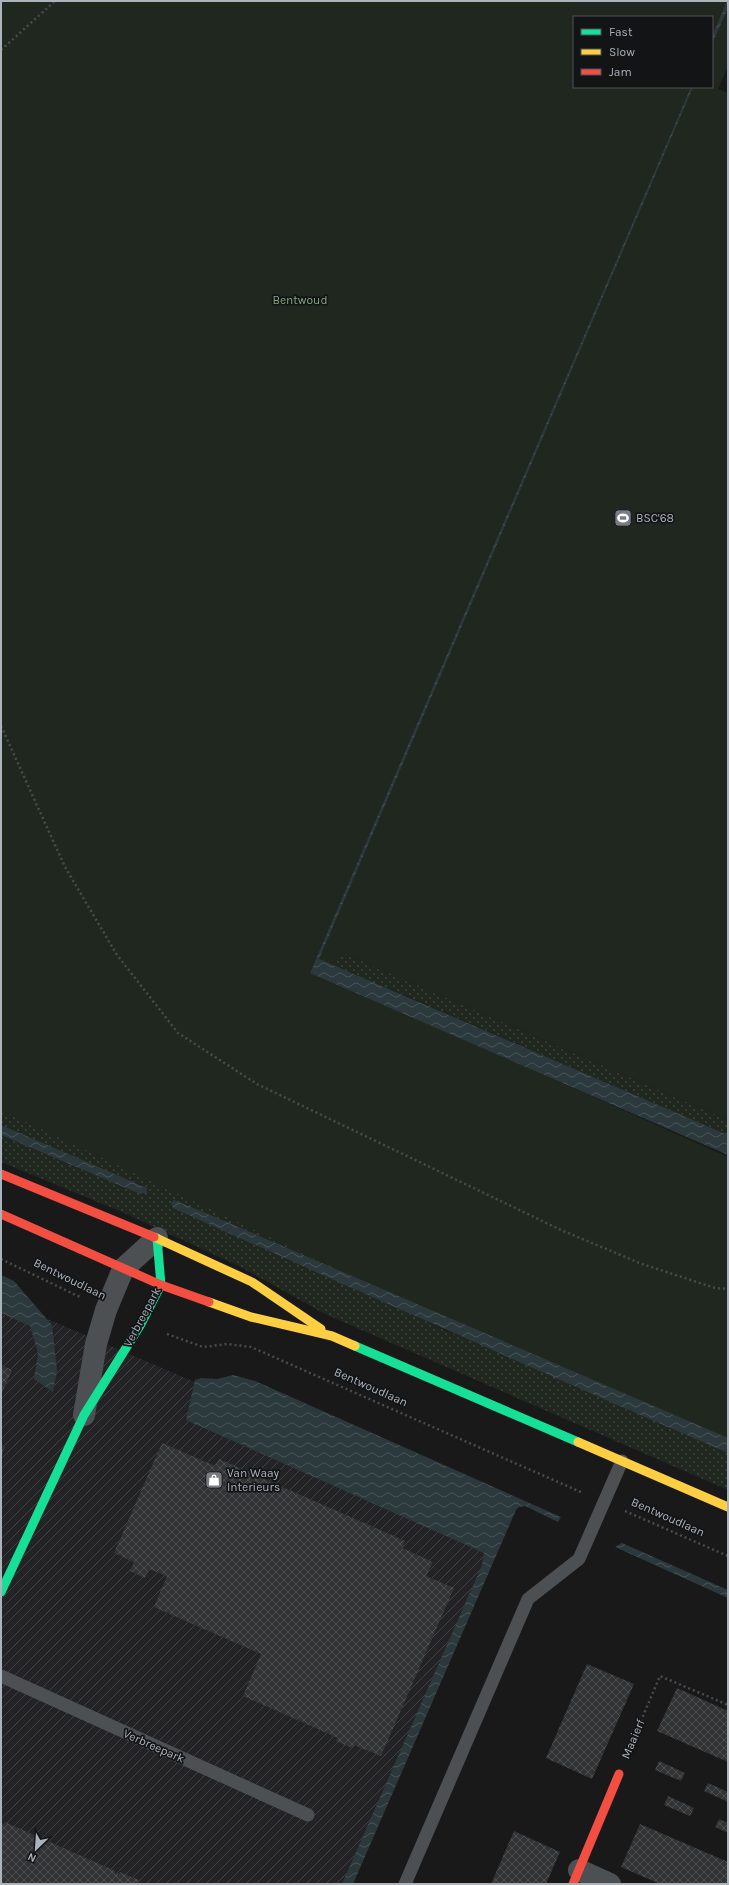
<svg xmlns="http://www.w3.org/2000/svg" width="729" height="1885" viewBox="0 0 729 1885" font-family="Karla,sans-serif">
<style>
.industrial{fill:url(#industrial-furrows)}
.grass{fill:url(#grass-dots)}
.park{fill:#20271f;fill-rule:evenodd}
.water{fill:url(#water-waves)}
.building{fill:url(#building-cross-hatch)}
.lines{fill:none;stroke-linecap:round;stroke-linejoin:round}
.path{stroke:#494b4d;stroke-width:2.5;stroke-dasharray:2 3;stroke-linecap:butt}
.lane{stroke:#4d5053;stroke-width:13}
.street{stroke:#4d5053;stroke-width:22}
.fast{stroke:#16e098;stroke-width:9}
.slow{stroke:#ffcf43;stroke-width:9}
.jam{stroke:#f24e42;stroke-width:9}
.labels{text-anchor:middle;stroke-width:3.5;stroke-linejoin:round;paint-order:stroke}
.park-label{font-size:12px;fill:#87a681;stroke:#131416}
.poi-label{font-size:12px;fill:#abb3bb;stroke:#131416;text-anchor:start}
.street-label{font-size:12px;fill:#abb3bb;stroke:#131416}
</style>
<defs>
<pattern id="industrial-furrows" width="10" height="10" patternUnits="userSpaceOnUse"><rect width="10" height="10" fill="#232326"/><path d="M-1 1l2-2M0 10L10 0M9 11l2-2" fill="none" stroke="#404144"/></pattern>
<pattern id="grass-dots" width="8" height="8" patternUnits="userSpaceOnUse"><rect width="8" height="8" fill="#20271f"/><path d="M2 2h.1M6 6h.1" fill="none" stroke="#3e443e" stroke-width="1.8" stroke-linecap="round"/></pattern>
<pattern id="water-waves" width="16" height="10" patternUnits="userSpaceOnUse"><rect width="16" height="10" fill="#2c393c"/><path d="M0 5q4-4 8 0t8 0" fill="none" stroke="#485356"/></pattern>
<pattern id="building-cross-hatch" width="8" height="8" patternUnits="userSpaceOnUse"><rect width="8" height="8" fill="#323334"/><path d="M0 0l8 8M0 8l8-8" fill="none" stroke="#4d4e4f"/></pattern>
</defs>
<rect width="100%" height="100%" fill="#19191a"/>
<path class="industrial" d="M1,1299L508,1516L347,1884H1Z"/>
<g class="grass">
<path d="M339,951L728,1120V1135L395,991L323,963Z"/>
<path d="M1,1077L728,1438L227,1222L442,1329L508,1356L728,1453V1490L325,1314L241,1267L122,1212L1,1162V1135L140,1194L144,1195L142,1185L115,1175L1,1125Z"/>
</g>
<path class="park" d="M1,1H728V66L718,89L728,93V1120L341,952L329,979L728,1157V1454L1,1110ZM574,17H712V87H574Z"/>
<g class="water">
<path d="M727,1L728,8L712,44V36Z"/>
<path d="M691,87H693L319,959L728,1135V1155L310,973Z"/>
<path d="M1,1125L147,1188V1193L140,1194L1,1135Z"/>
<path d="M174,1200L227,1222L728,1438V1453C553,1377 378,1300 204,1222L173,1208L171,1203Z"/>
<path d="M1,1275L14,1281L52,1325L57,1371L53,1392L34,1379L38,1353L30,1326L1,1313Z"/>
<path d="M233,1375L255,1381L561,1517L558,1522L525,1506L519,1507L516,1510L353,1884H342L482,1565L484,1553L186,1420L195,1380L201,1378L217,1379Z"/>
<path d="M622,1543L728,1590V1598L615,1547Z"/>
</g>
<g class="building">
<path d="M1,1365L12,1370L1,1395Z"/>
<path d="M162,1443L215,1466L219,1459L405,1541L402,1548L433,1562L426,1576L454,1588L381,1756L354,1745L352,1748L336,1741L338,1738L243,1696L261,1654L154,1607L167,1576L149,1569L145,1578L130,1571L134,1562L114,1553Z"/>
<path d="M1,1445L5,1447L1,1457Z"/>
<path d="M587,1664L634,1684L592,1779L546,1758Z"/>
<path d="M677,1688L728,1711V1762L657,1731Z"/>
<path d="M659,1761L685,1773L681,1781L655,1770Z"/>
<path d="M708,1783L728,1792V1802L704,1791Z"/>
<path d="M668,1796L694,1808L690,1816L664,1805Z"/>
<path d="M719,1819L728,1823V1833L715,1827Z"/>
<path d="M5,1822L115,1871V1873L119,1874L120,1872L139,1880L138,1883L140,1884H1V1823L4,1824Z"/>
<path d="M640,1824L728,1862V1884H660L621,1867Z"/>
<path d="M514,1831L560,1852L546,1884H491Z"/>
</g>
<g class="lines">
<g class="path">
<path d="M1,50L55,1"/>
<path d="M1,726L65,867L117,955L178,1033L257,1084L561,1230L642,1264L715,1288L728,1289"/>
<path d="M1,1259L82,1298"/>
<path d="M167,1334L203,1347L227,1344L251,1347L583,1493"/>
<path d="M625,1511L728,1556"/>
<path d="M629,1749L660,1676L728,1705"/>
</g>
<g class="lane">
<path d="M1,1676L308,1815"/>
<path d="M405,1884L528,1599L579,1559L622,1461"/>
</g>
<g class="street">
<path d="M84,1415L96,1344L106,1310L123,1269L157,1238"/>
<path d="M579,1870L610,1884"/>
</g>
<g class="fast">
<path d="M355,1346L578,1442"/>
<path d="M1,1592L84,1415L141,1324L161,1285L157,1238"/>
</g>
<g class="slow">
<path d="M154,1237L252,1282L321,1329"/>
<path d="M209,1302L251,1317L332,1336L355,1346"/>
<path d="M578,1442L728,1507"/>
</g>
<g class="jam">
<path d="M1,1174L154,1237"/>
<path d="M1,1214L161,1285L209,1302"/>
<path d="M573,1884L619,1774"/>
</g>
</g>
<defs>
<symbol id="stadium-square" viewBox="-11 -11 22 22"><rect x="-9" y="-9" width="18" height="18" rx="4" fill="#787d83" stroke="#131416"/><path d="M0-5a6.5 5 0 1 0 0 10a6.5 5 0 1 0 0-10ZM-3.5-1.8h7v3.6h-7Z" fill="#fff"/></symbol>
<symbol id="shop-square" viewBox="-11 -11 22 22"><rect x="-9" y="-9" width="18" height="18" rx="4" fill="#787d83" stroke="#131416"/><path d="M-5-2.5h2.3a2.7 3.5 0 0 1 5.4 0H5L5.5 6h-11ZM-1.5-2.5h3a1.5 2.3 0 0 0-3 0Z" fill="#fff"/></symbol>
</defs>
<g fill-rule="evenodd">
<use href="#stadium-square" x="613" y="508" width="20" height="20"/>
<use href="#shop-square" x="204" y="1470" width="20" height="20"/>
</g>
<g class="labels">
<g class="park-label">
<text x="300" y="304">Bentwoud</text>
</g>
<g class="poi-label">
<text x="636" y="522">BSC'68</text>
<text x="227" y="1477">Van Waay<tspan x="227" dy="14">Interieurs</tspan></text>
</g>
<g class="street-label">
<text transform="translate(70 1279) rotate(26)" y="4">Bentwoudlaan</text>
<text transform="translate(142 1317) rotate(-62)" y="4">Verbreepark</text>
<text transform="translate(371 1387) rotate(24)" y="4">Bentwoudlaan</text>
<text transform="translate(668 1517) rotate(24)" y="4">Bentwoudlaan</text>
<text transform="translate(633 1739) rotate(-67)" y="4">Maaierf</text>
<text transform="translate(154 1746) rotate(24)" y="4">Verbreepark</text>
</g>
</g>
<rect width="729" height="1885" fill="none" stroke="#abb3bb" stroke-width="4"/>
<rect x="573" y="16" width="140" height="72" fill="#131416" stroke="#505458"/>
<rect x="581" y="29" width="20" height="6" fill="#16e098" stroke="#505458"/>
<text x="609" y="36" font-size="12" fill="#abb3bb">Fast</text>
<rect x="581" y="49" width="20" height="6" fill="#ffcf43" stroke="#505458"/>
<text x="609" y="56" font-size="12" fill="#abb3bb">Slow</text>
<rect x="581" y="69" width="20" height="6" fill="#f24e42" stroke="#505458"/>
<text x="609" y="76" font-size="12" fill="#abb3bb">Jam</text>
<g transform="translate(36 1849) rotate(205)" stroke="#131416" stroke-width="3" paint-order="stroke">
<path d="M0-3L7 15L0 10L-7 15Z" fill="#abb3bb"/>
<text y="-6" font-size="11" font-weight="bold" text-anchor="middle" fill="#abb3bb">N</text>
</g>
</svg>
